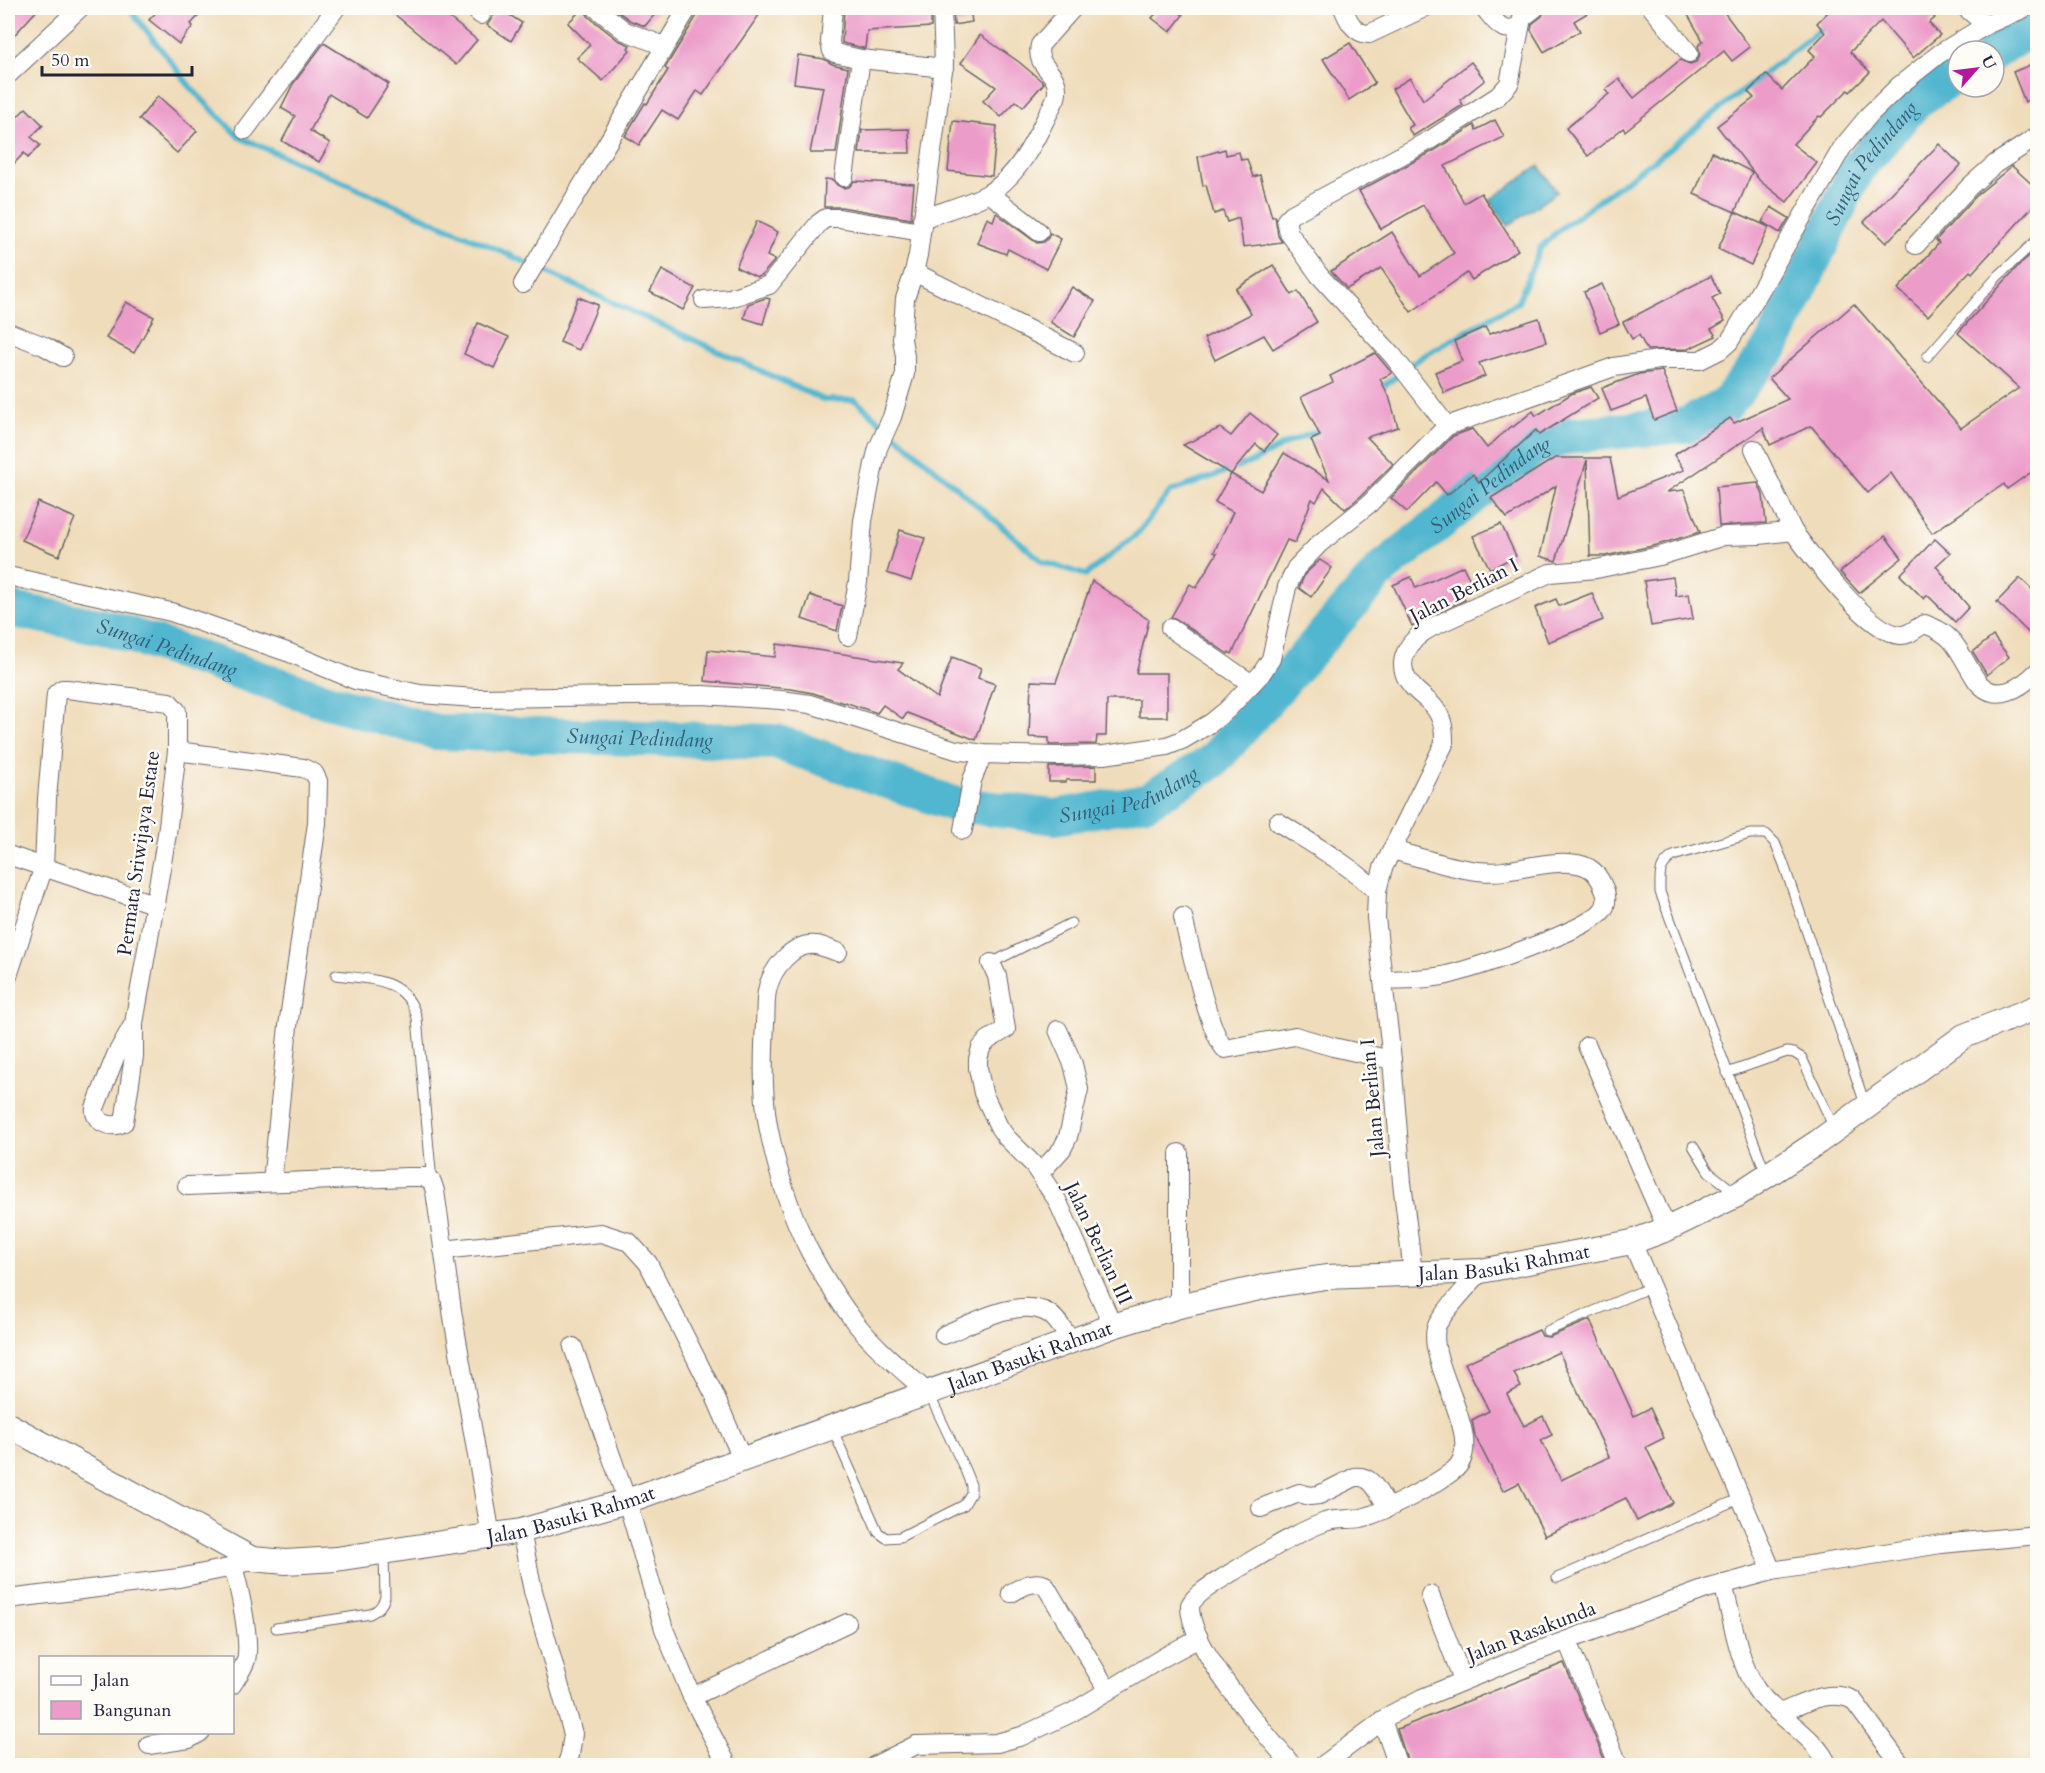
<svg xmlns="http://www.w3.org/2000/svg" width="2045" height="1773" viewBox="0 0 2045 1773" font-family="Cardo,serif">
<style>
.water{fill:#51b6cf;stroke:#3a6c85;stroke-width:1.5}
.lines{fill:none;stroke-linecap:round;stroke-linejoin:round}
.stream{stroke:#51b6cf;stroke-width:6}
.river{stroke:#51b6cf;stroke-width:36}
.building{fill:#ec9cc9;fill-rule:evenodd}
.lane-casing{stroke:#6a6367;stroke-width:11}
.street-casing{stroke:#6a6367;stroke-width:20}
.secondary-casing{stroke:#6a6367;stroke-width:26}
.lane{stroke:#fff;stroke-width:9}
.street{stroke:#fff;stroke-width:18}
.secondary{stroke:#fff;stroke-width:24}
.labels{text-anchor:middle;stroke-width:5;stroke-linejoin:round;paint-order:stroke}
.street-label{font-size:20px;fill:#22223b;stroke:#fdfcf7}
.water-label{font-size:21px;font-style:italic;fill:#355d76;stroke:#fdfcf7}
</style>
<rect width="100%" height="100%" fill="#fdfcf7"/>
<filter id="ink" filterUnits="userSpaceOnUse"><feTurbulence type="fractalNoise" baseFrequency=".0167" numOctaves="2"/><feDisplacementMap in="SourceGraphic" scale="12" xChannelSelector="R" yChannelSelector="G"/><feConvolveMatrix kernelMatrix="1 2 1 2 8 2 1 2 1" color-interpolation-filters="sRGB"/></filter>
<filter id="wash" filterUnits="userSpaceOnUse"><feTurbulence type="fractalNoise" baseFrequency=".008" numOctaves="4" result="noise"/><feDisplacementMap in="SourceGraphic" scale="24" xChannelSelector="R" yChannelSelector="G"/><feGaussianBlur stdDeviation="1.35" result="paint"/><feColorMatrix in="noise" values="0 0 0 0 0 0 0 0 0 0 0 0 0 0 0 0 0 1.4 0 .05"/><feComposite in="paint" operator="in"/></filter>
<g filter="url(#wash)">
<rect width="100%" height="100%" fill="#efdcba"/>
<path class="water" d="M1539,166L1557,192L1508,226L1490,200Z"/>
<g class="lines">
<g class="stream">
<path d="M129,8L192,89L239,137L490,246L824,400H855L1043,562L1086,575L1138,533L1170,492L1252,462L1289,442L1324,429"/>
<path d="M1378,390L1423,356L1518,302L1540,248L1560,229L1669,149L1826,25"/>
</g>
<g class="river">
<path d="M1994,52L2021,35L2038,28"/>
<path id="s1" d="M8,609L109,628L327,701L436,732L776,742L954,804L1055,817L1147,801L1213,761L1383,568L1537,446L1572,435L1687,425L1726,404L1771,348L1857,169L1917,100L1958,74"/>
</g>
</g>
<g id="blocks">
<g class="building">
<path d="M8,8H39L8,42Z"/>
<path d="M160,8H206L191,24L193,26L179,44L149,20Z"/>
<path d="M387,8H437L477,40L456,65Z"/>
<path d="M499,8L522,23L511,41L487,25Z"/>
<path d="M583,8L589,17L618,40L630,45L628,48L630,50L603,81L577,58L590,45L568,23Z"/>
<path d="M613,8H660L645,26L631,21Z"/>
<path d="M699,8H764L703,95L697,91L678,120L662,110L639,145L625,136L645,103L647,104L668,70L665,68L698,14Z"/>
<path d="M844,8H931V27L867,31L865,48H863L842,43Z"/>
<path d="M953,8H970L972,22L954,25Z"/>
<path d="M1161,8H1173L1183,15L1170,32L1152,18Z"/>
<path d="M1546,8H1596L1574,21L1580,31L1544,52L1531,30L1532,24L1542,16Z"/>
<path d="M1684,8H1721L1750,47L1732,61L1724,51L1625,131L1623,128L1588,156L1566,128L1609,94L1605,90L1619,79L1634,98L1680,60L1690,64L1696,62L1699,57L1700,52L1698,46L1703,41Z"/>
<path d="M1832,8H1926L1935,18L1929,23L1940,35L1913,58L1881,21L1850,52L1870,72L1850,92L1848,90L1821,117L1819,116L1793,144L1817,163L1787,202L1760,181L1717,126L1754,98L1748,92L1766,74L1782,90L1815,56L1809,50L1825,33L1817,23Z"/>
<path d="M980,35L1019,62L1044,83L1023,107L1016,101L1001,117L983,101L996,87L961,63Z"/>
<path d="M324,43L389,84L367,118L329,94L310,131L330,143L319,162L282,141L295,116L281,108L293,84Z"/>
<path d="M1350,43L1375,83L1349,100L1323,59Z"/>
<path d="M798,55L824,59L832,64L848,68L836,153H810L823,87L794,83Z"/>
<path d="M1471,62L1485,80L1460,100L1463,105L1413,136L1408,128L1413,125L1392,89L1410,78L1423,100Z"/>
<path d="M2037,62V96L2025,102L2013,72Z"/>
<path d="M158,96L197,131L177,153L139,119Z"/>
<path d="M26,108L43,125L31,137L40,145L28,158L24,153L8,170V110L16,118Z"/>
<path d="M1495,120L1504,137L1445,166L1464,203L1481,193L1518,250L1472,280L1467,273L1411,312L1381,268L1347,289L1331,271L1392,232L1420,276L1454,253L1423,205L1381,229L1359,191L1435,150L1474,125L1476,130Z"/>
<path d="M953,121L997,126L992,176L948,171Z"/>
<path d="M909,129L910,153H859L862,130Z"/>
<path d="M1939,144L1961,165L1886,243L1864,222Z"/>
<path d="M1225,149L1226,155L1239,152L1241,160L1247,159L1253,177L1260,175L1272,217L1275,216L1278,236L1282,242L1243,247L1239,218L1227,222L1223,211L1214,214L1206,185L1203,186L1198,157Z"/>
<path d="M1712,152L1752,172L1735,212L1694,194Z"/>
<path d="M2012,166L2037,189V202L1972,273L1970,271L1928,316L1898,289L1939,243L1936,240L1978,194Z"/>
<path d="M825,179L833,180L837,185L843,188L849,187L854,181L914,184L911,219L841,207H824Z"/>
<path d="M1771,207L1789,218L1780,233L1762,222Z"/>
<path d="M1735,212L1769,227L1751,265L1718,249Z"/>
<path d="M996,213L1037,243L1044,242L1048,238L1050,233L1061,239L1046,269L1008,249L1006,254L977,243L987,218L993,221Z"/>
<path d="M757,221L778,232L767,256L775,260L762,275L757,277L736,267Z"/>
<path d="M2037,249V468L2007,489L2004,484L1932,533L1891,473L1868,493L1811,426L1770,445L1763,428L1667,492L1684,490L1700,532L1657,545L1605,556H1590L1587,460L1556,561L1540,556L1556,486L1507,518L1491,498L1555,458H1610L1618,496L1684,470L1674,455L1730,418L1734,423L1788,399L1769,378L1854,304L1961,428L2019,388L1958,333L2019,265Z"/>
<path d="M1273,265L1292,295L1298,291L1317,322L1273,349L1264,335L1215,360L1204,338L1251,314L1236,289Z"/>
<path d="M662,270L695,288L683,310L650,292Z"/>
<path d="M1711,276L1720,294L1712,298L1725,321L1711,329L1716,336L1688,349L1647,350L1639,335L1632,339L1623,322Z"/>
<path d="M1602,284L1619,324L1600,332L1584,292Z"/>
<path d="M1072,287L1095,301L1074,337L1050,322Z"/>
<path d="M578,297L598,305L579,350L560,342Z"/>
<path d="M766,298L770,299L763,324L744,318L748,304Z"/>
<path d="M126,302L154,317L134,353L106,338Z"/>
<path d="M1539,318L1546,342L1479,363L1485,376L1444,393L1435,372L1462,361L1454,341L1485,327L1489,334Z"/>
<path d="M478,323L509,337L494,368L464,354Z"/>
<path d="M1375,353L1392,373L1380,379L1389,396L1398,427L1367,437L1393,464L1361,496L1345,509L1324,488L1316,502L1312,499L1295,543L1287,540L1232,654L1229,652L1228,654L1176,619L1171,617L1190,584L1196,588L1217,553L1214,552L1233,512L1215,502L1231,474L1261,491L1284,453L1329,480L1311,440L1320,436L1301,397L1333,382L1330,376Z"/>
<path d="M1662,371L1677,411L1654,420L1646,398L1611,411L1602,388L1639,374Z"/>
<path d="M1591,387L1598,398L1539,435L1536,430L1479,482L1473,474L1447,495L1436,482L1407,512L1391,498L1453,436L1472,429L1487,448L1511,426L1513,427L1533,411L1536,416L1571,394Z"/>
<path d="M1250,413L1277,435L1264,451L1256,444L1231,474L1183,445L1220,428L1231,436Z"/>
<path d="M1758,483L1763,495L1766,523L1719,526L1716,487Z"/>
<path d="M38,502L75,518L59,556L22,540Z"/>
<path d="M1501,524L1516,556L1490,569L1473,536Z"/>
<path d="M900,530L925,538L911,581L887,573Z"/>
<path d="M1885,536L1902,558L1859,593L1840,572Z"/>
<path d="M1935,539L1950,553L1936,566L1945,577L1944,578L1969,607L1955,622L1927,595L1924,599L1900,575Z"/>
<path d="M1320,560L1332,568L1311,597L1299,588L1305,574Z"/>
<path d="M1463,566L1471,582L1459,587L1465,600L1427,617L1412,626L1393,585L1411,577L1416,588Z"/>
<path d="M1673,577L1676,596L1689,594L1693,619L1651,626L1644,581Z"/>
<path d="M2020,578L2037,594V641L1997,602Z"/>
<path d="M1092,581L1149,620L1136,673H1167V717H1139V700H1107L1106,736H1097L1096,744L1049,745V738L1029,737L1031,681L1056,682Z"/>
<path d="M1592,593L1603,620L1548,642L1535,608L1556,599L1559,606Z"/>
<path d="M810,595L842,606L837,631L802,619Z"/>
<path d="M1993,636L2009,657L1987,675L1973,652Z"/>
<path d="M777,644L903,663L898,669L937,698L952,657L981,668L978,678L995,684L976,740L907,713L903,719L883,705L877,713L845,702L844,703L813,693L791,689L705,681L708,650L775,657Z"/>
<path d="M1096,766V780H1066V782H1049V767Z"/>
<path d="M1590,1320L1634,1416L1650,1408L1664,1438L1646,1447L1673,1503L1637,1521L1626,1498L1545,1536L1519,1483L1503,1491L1475,1436L1472,1420L1489,1411L1465,1363L1539,1330L1542,1336L1549,1337ZM1559,1352L1609,1457L1561,1480L1541,1440L1552,1435L1543,1416L1524,1426L1507,1394L1521,1387L1514,1373Z"/>
<path d="M1564,1663L1607,1766H1409L1397,1729Z"/>
</g>
</g>
</g>
<g filter="url(#ink)">
<use href="#blocks" fill-opacity="0" stroke="#6a6367" stroke-width="1.5"/>
<g class="lines">
<defs>
<g id="lane">
<path d="M1927,357L1997,277L2038,239"/>
<path d="M991,963L1071,923"/>
<path d="M336,975C371,980 406,977 417,1018L432,1182"/>
<path d="M1727,1073L1787,1052L1794,1053L1802,1058L1835,1130"/>
<path d="M1693,1146L1709,1172L1736,1193"/>
<path d="M1766,1174L1660,892C1660,874 1658,867 1673,856L1750,834H1766L1775,843L1783,862L1866,1107"/>
<path d="M1547,1331L1651,1287"/>
<path d="M832,1428L878,1532L886,1538L900,1537L964,1505L971,1493V1485L965,1470L929,1394"/>
<path d="M1557,1578L1741,1498"/>
<path d="M276,1628L370,1614C379,1610 383,1605 385,1597L384,1554"/>
</g>
<g id="street">
<path d="M473,8L481,15"/>
<path d="M596,8L625,31L664,46"/>
<path d="M833,8L830,42L832,51L835,53L861,59L944,68"/>
<path d="M1343,8C1348,20 1354,34 1369,34L1424,8"/>
<path d="M1484,8C1495,20 1501,35 1520,26"/>
<path d="M1652,8L1689,53"/>
<path d="M1966,8L1986,25"/>
<path d="M8,75L80,8"/>
<path d="M245,130L336,8"/>
<path d="M844,177L861,59"/>
<path d="M989,193L1039,232"/>
<path d="M922,219C942,211 971,204 989,193C1022,174 1039,131 1056,98C1063,71 1034,70 1040,45L1073,8"/>
<path d="M1916,245L1970,186L1995,164L2038,136"/>
<path d="M914,272L1075,353"/>
<path d="M523,284L688,8"/>
<path d="M704,300L730,298L769,285L819,223L826,218H839L921,232"/>
<path d="M8,332L44,346L63,357"/>
<path d="M1447,426L1393,356L1319,275L1289,233L1286,220L1292,214L1430,140L1498,96L1509,84L1522,18L1535,8"/>
<path d="M1754,449L1793,531"/>
<path d="M8,576L171,612L290,653L355,680L420,694L475,698L702,695L781,700L810,704L956,750L983,754L1057,756L1104,755L1167,746L1182,740L1211,723L1227,710L1261,674L1271,659L1287,587L1296,568L1319,544L1369,504L1447,426L1614,367L1658,360H1700L1720,350L1729,342L1758,294L1842,148L1870,114L1900,85L1939,54L1986,25L2025,8"/>
<path d="M1170,628L1252,684"/>
<path d="M848,636L858,582L863,521L874,464L878,448L892,417L905,374V356L902,339L905,299L914,272L918,255L944,63L942,8"/>
<path d="M177,751L303,768L314,773L318,781L317,823L288,1026L272,1182"/>
<path d="M1278,822C1312,844 1347,863 1377,891"/>
<path d="M963,830L972,780L983,754"/>
<path d="M8,855L156,905"/>
<path d="M1183,917C1189,943 1209,1033 1225,1049L1295,1036L1333,1047L1392,1060"/>
<path d="M838,952C831,950 823,946 816,945C792,942 771,970 767,991C765,1001 766,1012 765,1023C763,1061 762,1103 771,1140C779,1176 793,1219 810,1252C823,1276 837,1299 854,1321C875,1348 904,1371 929,1394"/>
<path d="M991,963L997,976L1006,1029L988,1040L981,1048L978,1059V1068L983,1093L999,1127L1006,1137L1032,1163L1057,1200L1113,1326"/>
<path d="M8,976L44,866L47,799L56,694L62,689H67L169,702L177,711V751L167,834L134,1023V1056L124,1122C112,1130 93,1122 95,1108L116,1055L134,1023"/>
<path d="M1383,980C1404,979 1427,980 1447,975C1475,968 1586,931 1602,911C1608,904 1607,894 1603,886C1600,879 1596,872 1589,868C1566,856 1528,868 1504,871C1473,876 1423,858 1392,850"/>
<path d="M1587,1046L1667,1229"/>
<path d="M1040,1173L1062,1149L1068,1137L1079,1089L1073,1064L1058,1030"/>
<path d="M187,1186L407,1177H424L432,1182L435,1191L453,1317L491,1536"/>
<path d="M1632,1242L1772,1571"/>
<path d="M443,1250L601,1233L629,1242L648,1263L714,1394L743,1461"/>
<path d="M1413,1273L1402,1182L1392,1060L1376,918L1377,891L1383,868L1444,744C1444,732 1444,723 1438,713C1432,701 1420,696 1412,686C1392,663 1409,639 1432,627L1550,573L1596,569L1660,556L1724,536L1759,535L1793,531C1812,557 1868,632 1900,635C1910,636 1916,627 1925,624C1935,628 1944,632 1952,641C1962,653 1968,668 1977,681C1996,705 2022,687 2038,671"/>
<path d="M1179,1306V1153"/>
<path d="M944,1335C971,1324 1019,1296 1048,1313C1058,1319 1065,1333 1072,1342"/>
<path d="M573,1347L627,1501L664,1629L692,1697L728,1766"/>
<path d="M1261,1508L1299,1493L1310,1496L1319,1495L1355,1477C1373,1475 1379,1494 1387,1507"/>
<path d="M521,1531L533,1591L573,1734L570,1755L566,1766"/>
<path d="M1723,1584C1732,1617 1738,1661 1756,1689C1773,1715 1818,1737 1828,1766"/>
<path d="M1011,1593C1022,1587 1033,1580 1045,1585L1108,1691"/>
<path d="M1430,1595L1463,1680"/>
<path d="M8,1599L179,1578L233,1567L252,1559"/>
<path d="M1567,1641L1619,1766"/>
<path d="M232,1685C237,1677 243,1669 246,1660C251,1641 239,1586 233,1567"/>
<path d="M692,1697L847,1623"/>
<path d="M1780,1713C1803,1704 1829,1688 1853,1700L1902,1766"/>
<path d="M1382,1720L1398,1766"/>
<path d="M149,1745L189,1739L201,1732"/>
<path d="M874,1766L916,1745L997,1743L1022,1736L1071,1713L1164,1657L1199,1638"/>
<path d="M1293,1766C1265,1734 1188,1646 1190,1605C1197,1592 1217,1582 1229,1574C1260,1556 1291,1535 1325,1522C1337,1518 1349,1520 1361,1518C1381,1514 1437,1484 1454,1470C1488,1442 1427,1366 1436,1328C1439,1316 1471,1283 1481,1271"/>
<path d="M1322,1766L1390,1715L1422,1698L1527,1655L1706,1589L1772,1571L1941,1544L2038,1535"/>
</g>
<g id="secondary">
<path id="s2" d="M8,1425L252,1559L286,1562L336,1559L521,1531L627,1501L1113,1326L1179,1306L1268,1286L1326,1277L1481,1271L1632,1242L1667,1229L1737,1195L1818,1142L1964,1036L2038,1007"/>
</g>
</defs>
<use href="#lane" class="lane-casing"/>
<use href="#street" class="street-casing"/>
<use href="#secondary" class="secondary-casing"/>
<use href="#lane" class="lane"/>
<use href="#street" class="street"/>
<use href="#secondary" class="secondary"/>
</g>
</g>
<g class="labels">
<g class="street-label">
<text transform="translate(1464 590) rotate(-27)" y="7">Jalan Berlian I</text>
<text transform="translate(138 853) rotate(-82)" y="7">Permata Sriwijaya Estate</text>
<text transform="translate(1372 1098) rotate(-95)" y="7">Jalan Berlian I</text>
<text transform="translate(1099 1243) rotate(65)" y="7">Jalan Berlian III</text>
<text dy="7" stroke="none"><textPath href="#s2" startOffset="1574">Jalan Basuki Rahmat</textPath></text>
<text dy="7" stroke="none"><textPath href="#s2" startOffset="1088">Jalan Basuki Rahmat</textPath></text>
<text dy="7" stroke="none"><textPath href="#s2" startOffset="602">Jalan Basuki Rahmat</textPath></text>
<text transform="translate(1531 1631) rotate(-21)" y="7">Jalan Rasakunda</text>
</g>
<g class="water-label">
<text dy="7" stroke="none"><textPath href="#s1" startOffset="2180">Sungai Pedindang</textPath></text>
<text dy="7" stroke="none"><textPath href="#s1" startOffset="1640">Sungai Pedindang</textPath></text>
<text dy="7" stroke="none"><textPath href="#s1" startOffset="164">Sungai Pedindang</textPath></text>
<text dy="7" stroke="none"><textPath href="#s1" startOffset="650">Sungai Pedindang</textPath></text>
<text dy="7" stroke="none"><textPath href="#s1" startOffset="1154">Sungai Pedindang</textPath></text>
</g>
</g>
<rect width="2045" height="1773" fill="none" stroke="#fdfcf7" stroke-width="30"/>
<rect x="39" y="1656" width="195" height="78" fill="#fdfcf7" stroke="#a5a5ac" stroke-width="1.5"/>
<rect x="51" y="1676" width="30" height="9" fill="#ffffff" stroke="#a5a5ac" stroke-width="1.5"/>
<text x="93" y="1686" font-size="18" fill="#22223b">Jalan</text>
<rect x="51" y="1701" width="30" height="18" fill="#ec9cc9" stroke="#a5a5ac" stroke-width="1.5"/>
<text x="93" y="1716" font-size="18" fill="#22223b">Bangunan</text>
<g transform="translate(1976 69) rotate(62)"><circle r="28" fill="#fdfcf7" stroke="#a5a5ac" stroke-width="1.5"/>
<path d="M0-4.5L10 22L0 15L-10 22Z" fill="#b5179e"/>
<text y="-9" font-size="16" font-weight="bold" text-anchor="middle" fill="#22223b">U</text>
</g>
<path d="M42 66v9h150v-9" fill="none" stroke="#22223b" stroke-width="3"/>
<text x="51" y="66" font-size="18" fill="#22223b" stroke="#fdfcf7" stroke-width="4.5" paint-order="stroke">50 m</text>
</svg>
